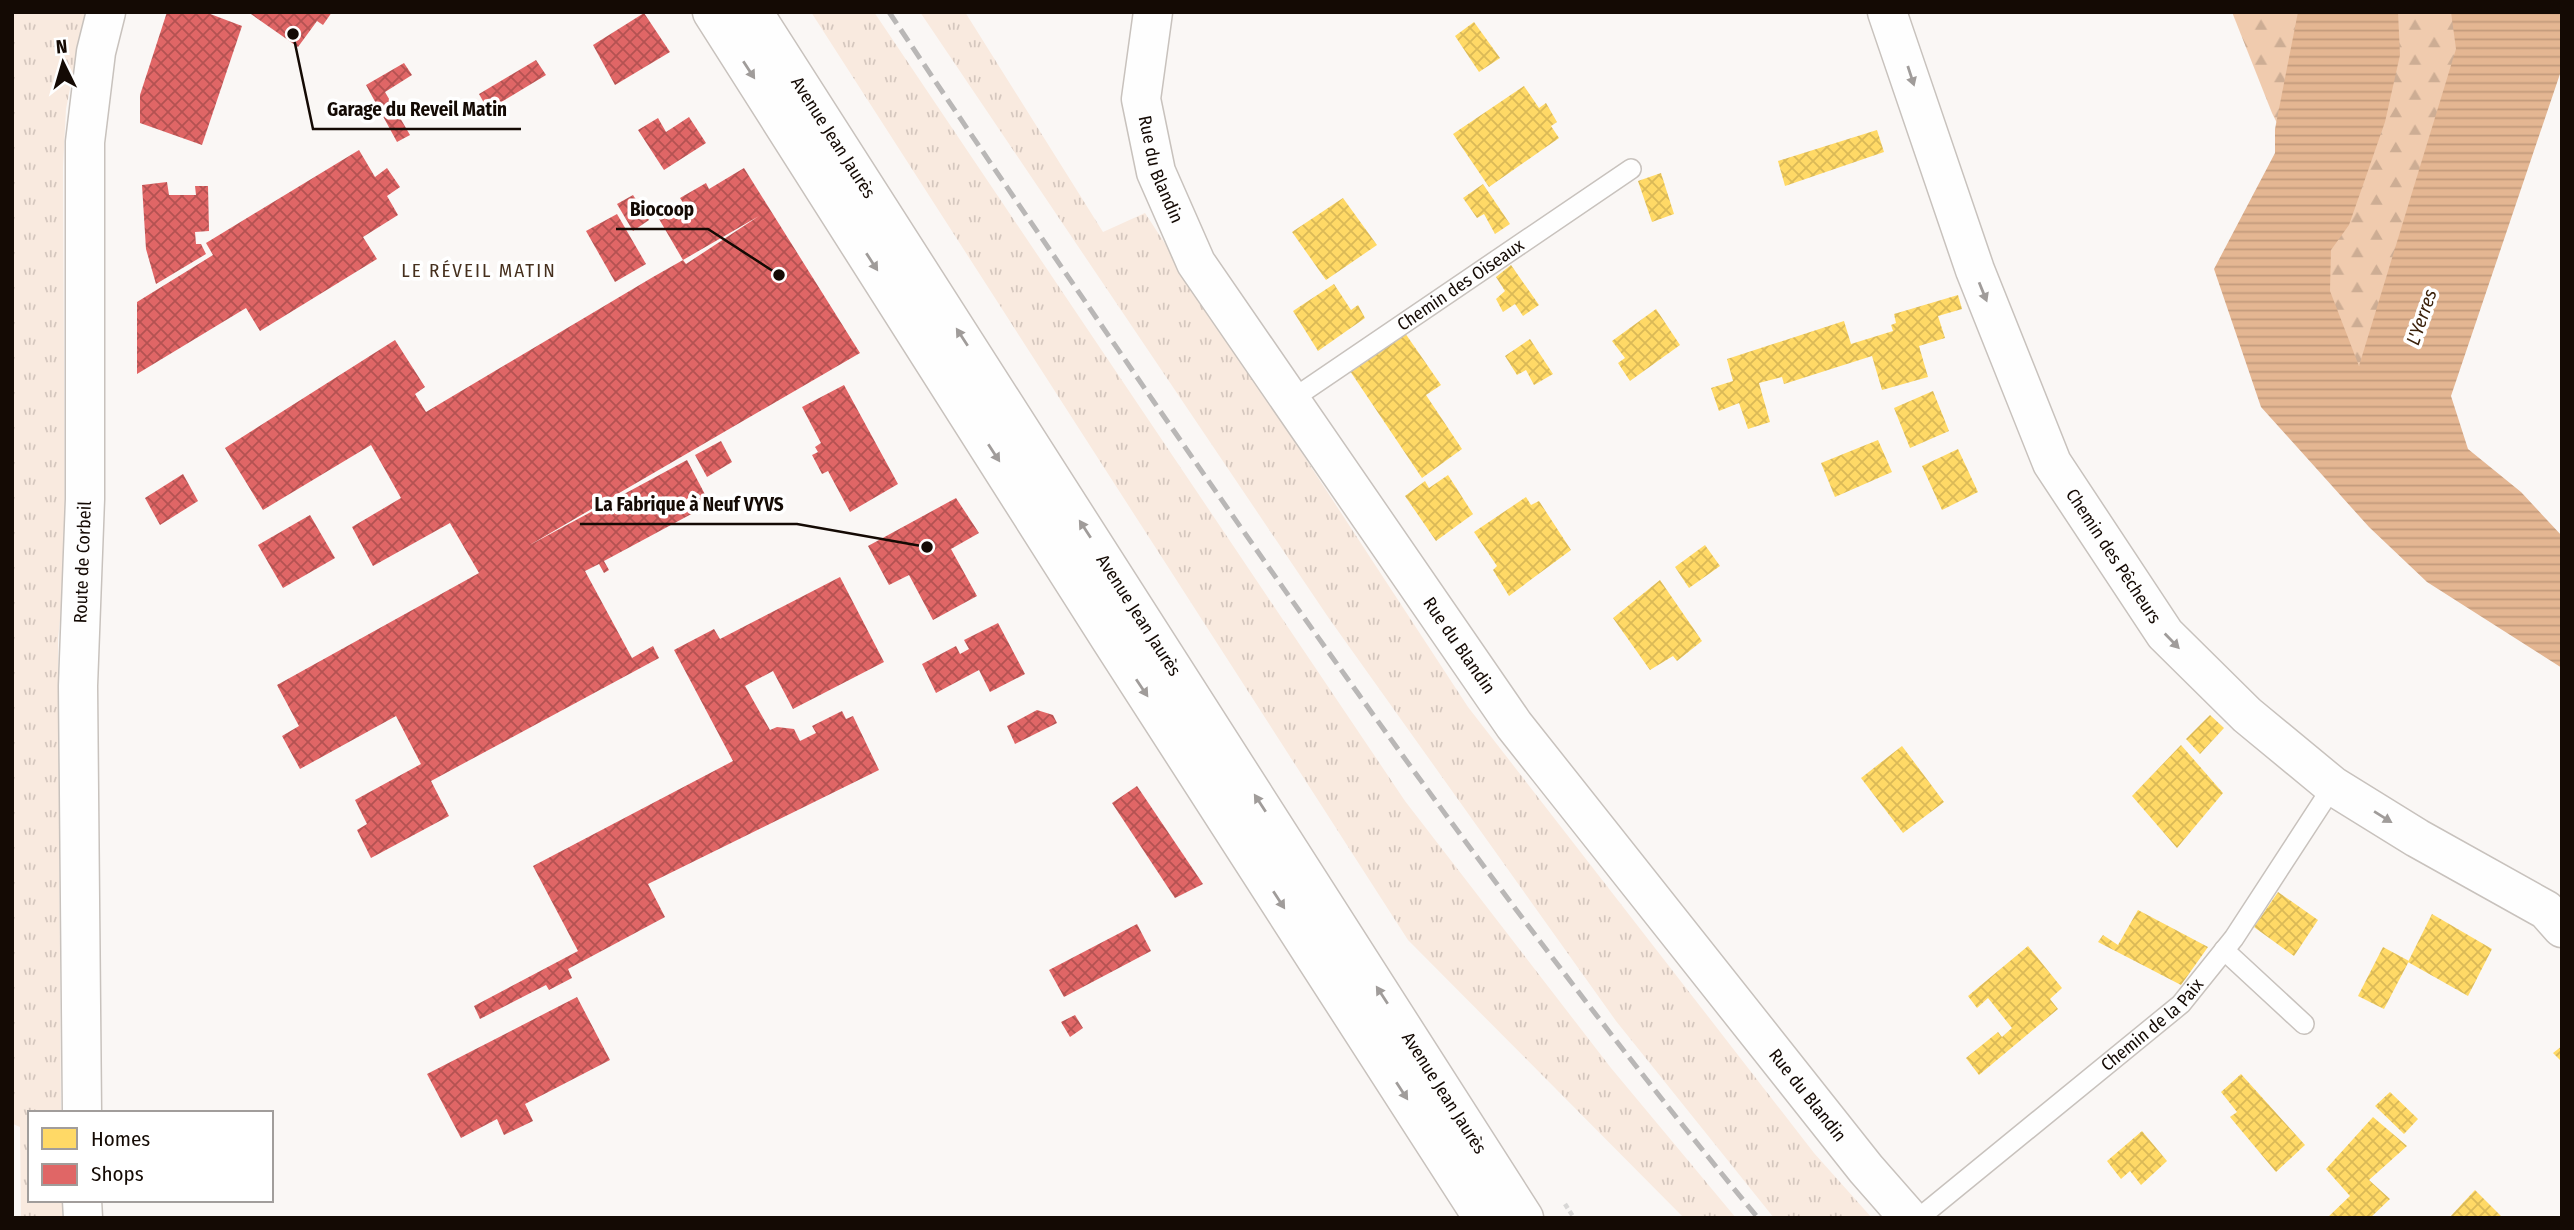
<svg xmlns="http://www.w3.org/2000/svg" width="2574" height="1230" viewBox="0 0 2574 1230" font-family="'Fira Sans Condensed',sans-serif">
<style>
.grass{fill:url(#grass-tufts)}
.forest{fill:url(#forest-firs)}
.water{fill:url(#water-rules)}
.homes{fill:url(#homes-cross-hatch)}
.shops{fill:url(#shops-cross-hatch)}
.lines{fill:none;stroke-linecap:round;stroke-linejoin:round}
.service-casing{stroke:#c8c2bd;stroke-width:22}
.minor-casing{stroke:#c8c2bd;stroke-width:41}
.secondary-casing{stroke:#c8c2bd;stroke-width:41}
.path{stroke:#d8d7d6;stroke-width:4.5;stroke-dasharray:5 3.5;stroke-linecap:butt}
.service{stroke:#fefefe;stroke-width:19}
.minor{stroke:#fefefe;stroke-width:38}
.secondary{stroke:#fefefe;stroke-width:38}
.rail{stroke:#b9b7b6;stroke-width:5;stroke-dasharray:14 7;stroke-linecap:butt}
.oneway{fill:#a09c9a}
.labels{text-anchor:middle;stroke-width:7;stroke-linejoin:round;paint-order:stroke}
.street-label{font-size:18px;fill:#140a04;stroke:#fff}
.neighbourhood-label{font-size:19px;letter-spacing:2px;fill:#46301e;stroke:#fff}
.water-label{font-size:19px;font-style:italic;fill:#3c220b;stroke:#fff}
.leader{fill:none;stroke:#140a04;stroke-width:2.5}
.callout-dot{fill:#140a04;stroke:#fff;stroke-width:2.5}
.callout-label{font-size:19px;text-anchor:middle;font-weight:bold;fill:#140a04;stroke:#fff;stroke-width:7;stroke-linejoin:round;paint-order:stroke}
</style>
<defs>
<pattern id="grass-tufts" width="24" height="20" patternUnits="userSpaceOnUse" patternTransform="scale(1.75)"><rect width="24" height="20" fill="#f9eadf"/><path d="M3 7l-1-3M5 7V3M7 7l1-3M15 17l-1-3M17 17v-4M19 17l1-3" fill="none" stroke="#d5c7be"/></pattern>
<pattern id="forest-firs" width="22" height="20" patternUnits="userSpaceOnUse" patternTransform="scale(1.75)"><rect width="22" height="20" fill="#f0cbae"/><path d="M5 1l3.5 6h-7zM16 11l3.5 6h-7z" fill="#cdad94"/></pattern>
<pattern id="water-rules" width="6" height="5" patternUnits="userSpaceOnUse" patternTransform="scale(1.75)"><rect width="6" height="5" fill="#e4b692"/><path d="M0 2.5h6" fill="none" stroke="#c39b7c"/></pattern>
<pattern id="homes-cross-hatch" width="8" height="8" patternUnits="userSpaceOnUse" patternTransform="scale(1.75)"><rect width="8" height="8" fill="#ffd966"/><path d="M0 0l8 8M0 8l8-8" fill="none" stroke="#dab957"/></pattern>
<pattern id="shops-cross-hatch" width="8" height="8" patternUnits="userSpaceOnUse" patternTransform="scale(1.75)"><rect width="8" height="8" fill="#e06666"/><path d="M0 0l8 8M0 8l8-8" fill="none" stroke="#b45252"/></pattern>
</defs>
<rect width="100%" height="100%" fill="#faf7f5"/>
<g class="grass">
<path d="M12,12H85L66,109L63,167L65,570L58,639L61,1113H30V1200H62V1218H21L20,1127L13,1124Z"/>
<path d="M811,12H874L1405,801L1611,1068L1736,1218H1684L1408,940Z"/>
<path d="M920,12H965L1103,232L1145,213L1468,707L1814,1153L1872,1218H1774L1616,1021L1328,617Z"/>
</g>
<g class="forest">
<path d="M2232,12H2319L2293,155L2272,113Z"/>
<path d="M2378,12H2498L2378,356L2341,375L2292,256Z"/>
</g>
<path class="water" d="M2298,12H2398L2400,55L2385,122L2349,225L2331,250L2330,291L2359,366L2456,49L2451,12H2562V68L2451,396L2468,449L2521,492L2562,536V668L2427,582L2369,527L2261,407L2214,269L2275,153V129Z"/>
<g class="homes">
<path d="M1474,22L1500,58L1479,72L1455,36Z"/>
<path d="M1524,86L1539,108L1546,103L1557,122L1551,126L1559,138L1489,187L1453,134Z"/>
<path d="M1877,130L1884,152L1785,186L1778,161Z"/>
<path d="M1661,173L1674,214L1652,222L1638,181Z"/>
<path d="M1483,184L1510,224L1495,234L1484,214L1477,218L1463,198Z"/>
<path d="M1343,198L1377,245L1326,280L1292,232Z"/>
<path d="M1511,265L1539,305L1523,316L1515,304L1503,312L1496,299L1505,291L1496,277Z"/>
<path d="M1334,284L1351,310L1358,305L1365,318L1318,351L1293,311Z"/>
<path d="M1958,295L1962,309L1938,316L1945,338L1919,346L1928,377L1882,390L1872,356L1784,384L1782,377L1759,383L1770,422L1748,429L1739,403L1719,411L1711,388L1733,381L1727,359L1844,321L1851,344L1893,331L1891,325L1896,323L1894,314Z"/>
<path d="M1656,309L1680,345L1630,381L1618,363L1625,358L1612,341Z"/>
<path d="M1405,333L1441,385L1426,395L1462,449L1422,478L1350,371Z"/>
<path d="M1530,339L1553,374L1534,385L1526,370L1517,375L1505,356Z"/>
<path d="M1933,391L1949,431L1910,448L1894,408Z"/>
<path d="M1878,440L1892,472L1835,497L1821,463Z"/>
<path d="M1958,449L1978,492L1942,510L1922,466Z"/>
<path d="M1448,475L1473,514L1436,541L1405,496L1425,481L1429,488Z"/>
<path d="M1526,497L1531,505L1539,501L1571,550L1509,596L1493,570L1497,566L1474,532Z"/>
<path d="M1705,545L1720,566L1689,588L1675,567Z"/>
<path d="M1660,580L1702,641L1677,661L1673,656L1650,670L1613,618Z"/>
<path d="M2210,715L2224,728L2200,754L2186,739Z"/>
<path d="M2181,745L2223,793L2177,848L2132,796Z"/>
<path d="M1902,746L1944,802L1903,833L1861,778Z"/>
<path d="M2278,892L2318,920L2294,956L2254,927Z"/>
<path d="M2138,910L2208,947L2181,985L2098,942L2103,935L2118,945Z"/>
<path d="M2432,914L2492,949L2468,996L2408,962Z"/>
<path d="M2028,946L2062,988L2050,999L2058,1009L1979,1075L1966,1058L1998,1032L2002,1037L2012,1028L1988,998L1977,1008L1968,996Z"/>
<path d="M2383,947L2409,961L2384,1009L2358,996Z"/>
<path d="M2562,1046V1062L2553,1053Z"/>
<path d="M2241,1074L2305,1145L2276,1172L2230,1117L2237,1112L2221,1092Z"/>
<path d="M2390,1092L2418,1119L2404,1134L2375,1106Z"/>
<path d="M2373,1117L2407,1146L2369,1180L2390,1199L2370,1218H2327L2350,1196L2326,1169Z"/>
<path d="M2142,1131L2167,1161L2141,1185L2130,1171L2121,1179L2107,1161Z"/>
<path d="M2475,1190L2503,1218H2449Z"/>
</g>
<g class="shops">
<path d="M167,12H205L242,26L202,145L140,123V95Z"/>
<path d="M248,12H332L323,25L317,21L298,47Z"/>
<path d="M644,13L670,52L615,85L593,45Z"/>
<path d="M536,60L546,75L488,110L479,94Z"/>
<path d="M404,63L412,75L385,92L410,135L397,142L366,85Z"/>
<path d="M689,117L706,143L664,170L638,130L658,118L666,132Z"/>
<path d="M359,150L375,177L387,168L400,187L387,196L398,215L363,237L377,259L260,331L246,308L137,374V302L213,255L206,243Z"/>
<path d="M744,168L860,353L528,546L687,460L710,504L604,561L609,570L604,573L599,564L585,571L632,658L653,646L659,658L431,781L449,816L371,858L357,830L367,824L355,800L421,764L396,716L300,769L282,736L299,726L277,685L479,573L450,523L373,566L352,527L401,498L371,445L263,510L225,448L395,340L425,387L415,394L426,412L653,277L683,260L686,264L759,216L683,260L659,219L684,204L680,198L706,183L709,189Z"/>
<path d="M167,182L169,195H196L195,186H208L209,231L195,232L196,244H201L206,254L156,284L146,249L142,185Z"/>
<path d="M633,195L649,220L633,231L617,204Z"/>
<path d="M617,214L646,264L615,282L586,231Z"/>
<path d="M844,385L898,484L850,512L828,471L822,474L812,455L818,452L815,447L821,443L802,407Z"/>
<path d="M721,441L732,462L707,477L695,455Z"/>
<path d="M183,474L198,501L160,525L145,498Z"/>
<path d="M956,498L979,533L951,549L977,596L933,620L909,575L889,585L868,546Z"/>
<path d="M310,515L335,558L283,588L258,545Z"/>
<path d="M840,577L884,662L793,709L773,671L745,686L770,730L777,727L794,729L800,741L816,733L812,726L842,711L846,719L853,716L879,770L648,884L665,917L568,969L572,978L549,990L546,985L480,1019L474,1006L578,951L533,866L733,761L674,650L714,629L720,639Z"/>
<path d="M998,623L1025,674L990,692L979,670L936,693L922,664L956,646L960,654L969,649L964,640Z"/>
<path d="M1037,710L1053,715L1057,723L1015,744L1007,726Z"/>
<path d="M1137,786L1203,884L1175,898L1112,803Z"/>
<path d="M1137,924L1151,951L1064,997L1049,970Z"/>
<path d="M577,997L610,1060L525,1104L533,1121L504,1135L497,1119L461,1138L427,1074Z"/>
<path d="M1075,1015L1083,1028L1070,1037L1061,1022Z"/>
</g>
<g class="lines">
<defs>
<g id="service">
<path id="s1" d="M1291,400L1631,169"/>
<path d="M2224,950L2304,1024"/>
<path id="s2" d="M1919,1218L2181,1004L2234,938L2333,786"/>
</g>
<g id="minor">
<path id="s3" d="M1153,12L1141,99L1156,172L1196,263L1514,725L1866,1169L1909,1218"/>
<path id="s4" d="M1887,12L1975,270L2052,463L2165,634L2247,715L2333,786L2417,838L2546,910L2562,928"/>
</g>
<g id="secondary">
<path d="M712,12L1111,640L1483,1218"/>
<path id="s5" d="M753,12L1524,1218"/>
<path id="s6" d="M82,1113L78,686L85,499V142L96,52L106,12"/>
<path d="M82,1200L83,1218"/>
</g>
</defs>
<use href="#service" class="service-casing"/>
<use href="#minor" class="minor-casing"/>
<use href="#secondary" class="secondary-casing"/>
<path class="path" d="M1565,1204L1574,1218"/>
<use href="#service" class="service"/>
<use href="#minor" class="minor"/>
<use href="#secondary" class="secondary"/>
<path class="rail" d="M889,12C976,143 1065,272 1154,402C1346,681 1542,956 1758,1218"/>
</g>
<defs><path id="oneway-solid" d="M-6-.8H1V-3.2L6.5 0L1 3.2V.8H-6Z" transform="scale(1.75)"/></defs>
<g class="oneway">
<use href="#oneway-solid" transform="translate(749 70) rotate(57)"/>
<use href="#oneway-solid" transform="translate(1911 76) rotate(72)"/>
<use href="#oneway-solid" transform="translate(872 262) rotate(57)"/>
<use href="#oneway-solid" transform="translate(1983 292) rotate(68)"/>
<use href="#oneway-solid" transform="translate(962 337) rotate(-123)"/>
<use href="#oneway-solid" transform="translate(994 453) rotate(57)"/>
<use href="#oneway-solid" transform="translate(1085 529) rotate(-123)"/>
<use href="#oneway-solid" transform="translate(2172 641) rotate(46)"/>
<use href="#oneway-solid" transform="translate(1142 688) rotate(56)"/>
<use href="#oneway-solid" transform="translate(1260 803) rotate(-123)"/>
<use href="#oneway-solid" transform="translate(2383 817) rotate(32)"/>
<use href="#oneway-solid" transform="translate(1279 900) rotate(57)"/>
<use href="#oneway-solid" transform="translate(1382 995) rotate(-123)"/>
<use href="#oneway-solid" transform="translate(1402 1091) rotate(57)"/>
</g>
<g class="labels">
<g class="street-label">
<text dy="6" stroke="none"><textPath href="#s5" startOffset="149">Avenue Jean Jaurès</textPath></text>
<text dy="6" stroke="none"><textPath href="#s3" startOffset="161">Rue du Blandin</textPath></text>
<text dy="6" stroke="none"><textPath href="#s1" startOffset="205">Chemin des Oiseaux</textPath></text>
<text dy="6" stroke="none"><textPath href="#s4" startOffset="592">Chemin des Pêcheurs</textPath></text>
<text dy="6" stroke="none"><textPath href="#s6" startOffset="551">Route de Corbeil</textPath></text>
<text dy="6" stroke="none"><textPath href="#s5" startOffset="716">Avenue Jean Jaurès</textPath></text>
<text dy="6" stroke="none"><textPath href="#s3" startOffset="726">Rue du Blandin</textPath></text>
<text dy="6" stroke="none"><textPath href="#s2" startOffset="303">Chemin de la Paix</textPath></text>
<text dy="6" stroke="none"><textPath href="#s5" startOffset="1283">Avenue Jean Jaurès</textPath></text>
<text dy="6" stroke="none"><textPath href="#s3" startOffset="1295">Rue du Blandin</textPath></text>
</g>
<g class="neighbourhood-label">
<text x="479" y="277">LE RÉVEIL MATIN</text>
</g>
<g class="water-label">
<text transform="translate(2421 317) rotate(-71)" y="7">L'Yerres</text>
</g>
</g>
<path class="leader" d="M293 34L313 129H521M779 275L708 229H616M927 547L797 524H580"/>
<g class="callout-dot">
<circle cx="293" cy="34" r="7"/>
<circle cx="779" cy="275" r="7"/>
<circle cx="927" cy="547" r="7"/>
</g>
<g class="callout-label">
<text x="417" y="116">Garage du Reveil Matin</text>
<text x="662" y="216">Biocoop</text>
<text x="689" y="511">La Fabrique à Neuf VYVS</text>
</g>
<rect width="2574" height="1230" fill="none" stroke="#140a04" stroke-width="28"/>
<rect x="28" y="1111" width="245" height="91" fill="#ffffff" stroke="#a19d9b" stroke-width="2"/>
<rect x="42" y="1128" width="35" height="21" fill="#ffd966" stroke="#a19d9b" stroke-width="2"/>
<text x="91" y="1146" font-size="21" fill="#140a04">Homes</text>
<rect x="42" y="1164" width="35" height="21" fill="#e06666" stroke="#a19d9b" stroke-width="2"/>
<text x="91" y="1181" font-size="21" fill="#140a04">Shops</text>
<g transform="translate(63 63) rotate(355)" stroke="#ffffff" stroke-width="5" paint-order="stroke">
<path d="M0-5L12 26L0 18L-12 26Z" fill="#140a04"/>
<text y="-10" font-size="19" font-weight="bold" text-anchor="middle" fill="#140a04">N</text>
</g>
</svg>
